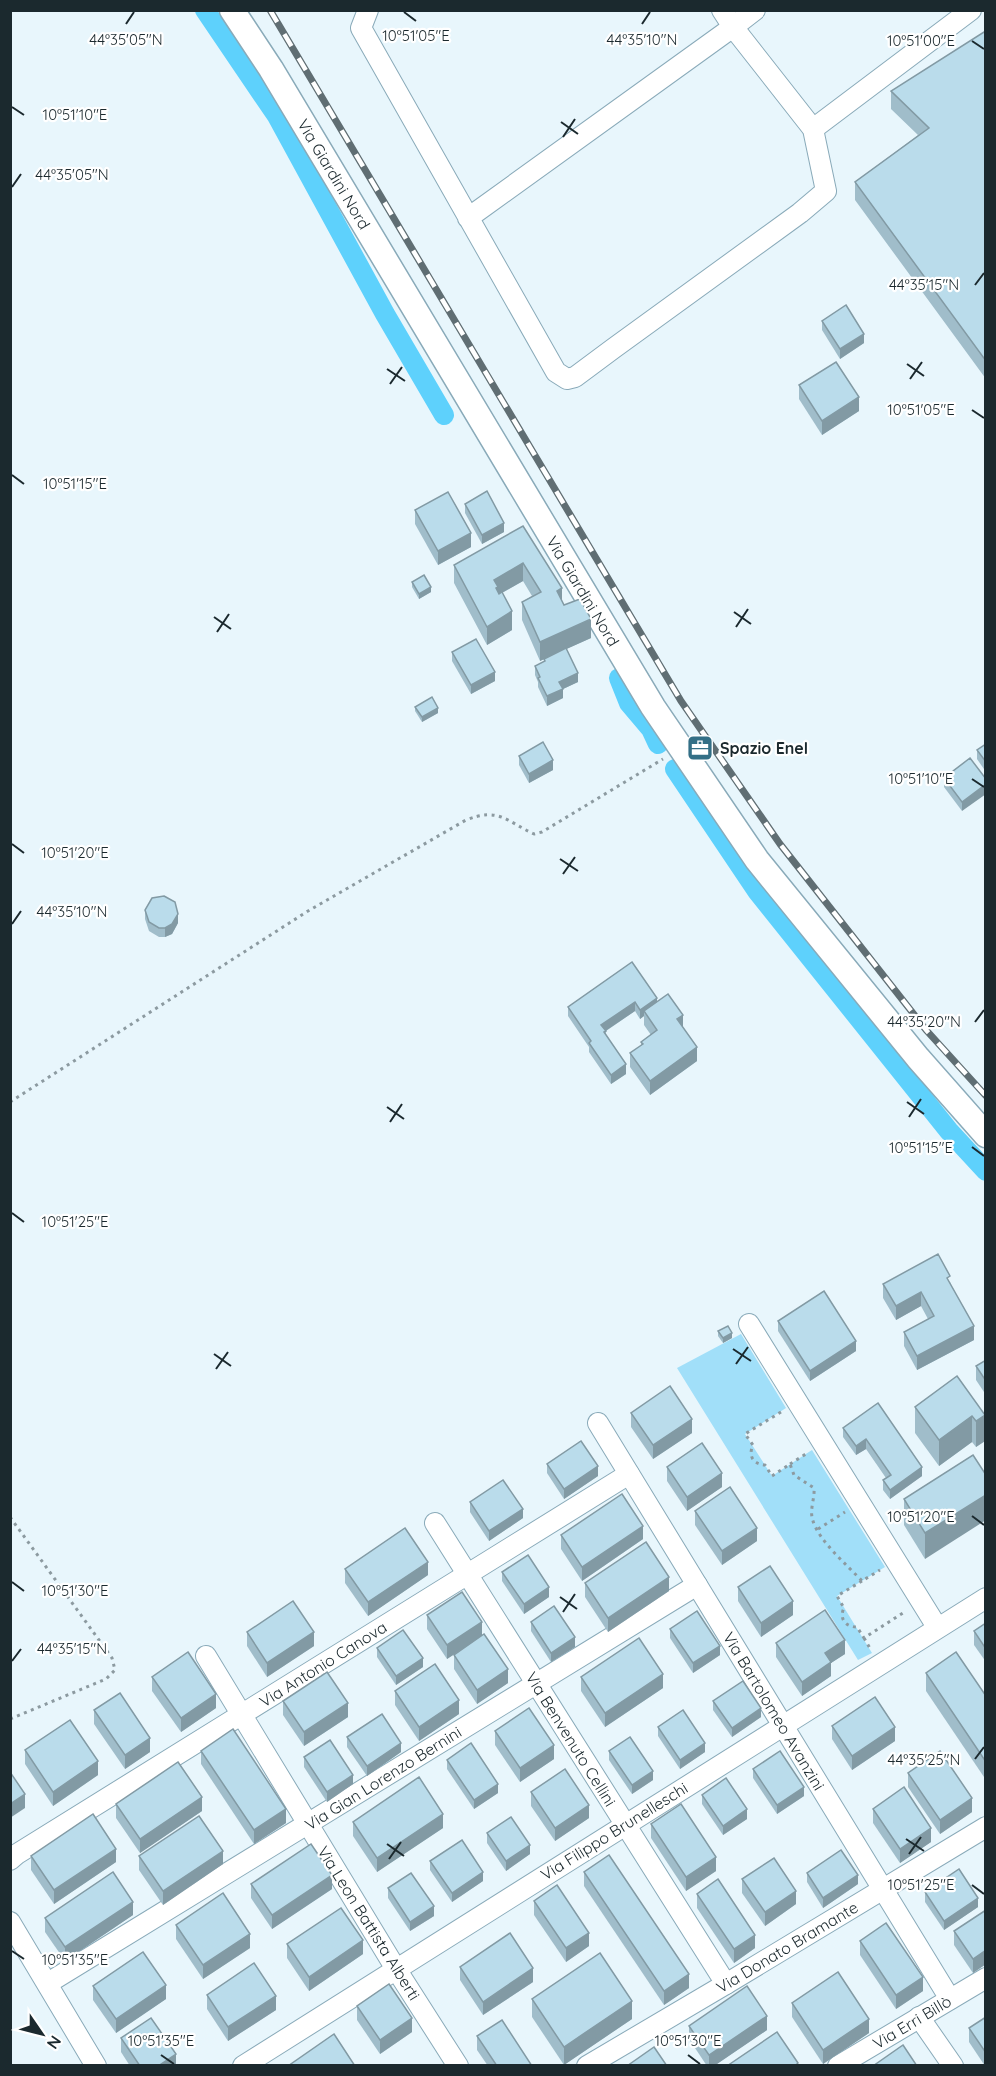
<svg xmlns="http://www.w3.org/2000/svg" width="996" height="2076" viewBox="0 0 996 2076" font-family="Quicksand,sans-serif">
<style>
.green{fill:#a1dff9}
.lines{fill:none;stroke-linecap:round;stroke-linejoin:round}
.canal{stroke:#5ed1fc;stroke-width:20}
.minor-casing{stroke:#89aab9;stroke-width:22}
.major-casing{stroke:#89aab9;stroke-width:27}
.path{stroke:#8c9aa0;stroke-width:3;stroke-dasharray:3 4.5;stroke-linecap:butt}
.minor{stroke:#fff;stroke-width:20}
.major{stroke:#fff;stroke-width:24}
.rail-casing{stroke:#606e73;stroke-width:7}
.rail{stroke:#fff;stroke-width:4.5;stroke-dasharray:14;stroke-linecap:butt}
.wall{fill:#a0bdca}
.shaded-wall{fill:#829aa4}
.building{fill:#badceb;stroke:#829aa4;stroke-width:1.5}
.ticks{fill:none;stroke:#1b292e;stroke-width:2}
.labels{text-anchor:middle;stroke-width:4.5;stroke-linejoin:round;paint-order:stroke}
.street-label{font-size:16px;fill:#1b292e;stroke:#fff}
.poi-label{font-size:16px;font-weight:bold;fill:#1b292e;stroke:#fff;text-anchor:start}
.ticks-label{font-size:15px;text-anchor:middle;fill:#1b292e;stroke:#fff;stroke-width:4.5;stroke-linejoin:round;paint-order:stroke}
</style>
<rect width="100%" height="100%" fill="#e8f6fc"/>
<path class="green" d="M741,1334L786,1408L745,1434L772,1476L812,1450L885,1567L837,1596L872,1653L858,1660L677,1368Z"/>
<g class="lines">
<g class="canal">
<path d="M205,10L277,116L385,314L444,415"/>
<path d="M619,678L629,703L651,729L658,744"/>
<path d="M675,769L757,891L949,1131L986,1171"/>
</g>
<defs>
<g id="minor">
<path d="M368,10L361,28L556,372L567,379L575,377L614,348L800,213L826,191L813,129L733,27L468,218"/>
<path d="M722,10L733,27L755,10"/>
<path d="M813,129L971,10"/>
<path d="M749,1324L937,1627"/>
<path d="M598,1423L950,1999"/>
<path d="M435,1523L726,1984"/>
<path d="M206,1656L396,1969L458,2066"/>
<path d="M10,1860L17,1854L629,1474"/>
<path d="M10,1922L96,2066"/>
<path d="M48,1983L697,1585"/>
<path d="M919,2017L953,2066"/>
<path d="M243,2066L986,1598"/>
<path d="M587,2066L726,1984L986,1827"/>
<path d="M838,2066L986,1978"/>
</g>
<path id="major" d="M232,10L271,69L653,707L757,860L918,1058L986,1135"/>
</defs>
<use href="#minor" class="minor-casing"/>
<use href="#major" class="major-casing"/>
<g class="path">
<path d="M10,1102L308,911L466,820C499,807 506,821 534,834L542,832L663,759"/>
<path d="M781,1412L745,1434L753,1445C748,1456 753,1464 765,1465L772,1476L790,1464L794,1475L814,1488C815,1499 809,1510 813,1521C819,1541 848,1566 862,1581L880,1570"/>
<path d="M790,1464L809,1452"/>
<path d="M10,1517L112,1658L115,1670L106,1679L10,1719"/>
<path d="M818,1529L845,1512"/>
<path d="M862,1581L837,1596L844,1608C839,1618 845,1627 857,1627L864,1638L906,1611"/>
<path d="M864,1638L871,1650"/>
</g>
<use href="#minor" class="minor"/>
<use href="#major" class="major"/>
<defs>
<path id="rail" d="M270,10L681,701L780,844L927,1031L986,1096"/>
</defs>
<use href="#rail" class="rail-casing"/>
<use href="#rail" class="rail"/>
</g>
<g class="wall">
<path d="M986,34V379L855,200V182L918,135L891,109V91Z"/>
<path d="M822,321L864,343L840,359L822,330Z"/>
<path d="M799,385L859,411L822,435L799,399Z"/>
<path d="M465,504L504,532L482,544L465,513Z"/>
<path d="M415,510L471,547L438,565L415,524Z"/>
<path d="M523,526L564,605L591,638L566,649L578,682L563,689V698L547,706L538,687V682L535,675V666L544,661V659L540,661L522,620V602L532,596L523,581L502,593L512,630L487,645L454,583V565Z"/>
<path d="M412,582L431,592L419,599L412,587Z"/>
<path d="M452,652L495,681L471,694L452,661Z"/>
<path d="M415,707L438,713L422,722L415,711Z"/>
<path d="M986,744V772L977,759V750Z"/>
<path d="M519,756L553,770L529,783L519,765Z"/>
<path d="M970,758L962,811L944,787V778Z"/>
<path d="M145,910L178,923L172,934L165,937H159L149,931L145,919Z"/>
<path d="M632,962L657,1002L683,1028L697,1061L650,1095L630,1067V1053L641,1046V1042L651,1035L644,1025V1016L640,1019L635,1011L606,1031V1035L626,1074L611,1084L589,1052V1047L568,1016V1007Z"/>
<path d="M950,1282L974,1340L917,1370L904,1346V1332L928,1319L921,1306L896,1320L883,1298V1284Z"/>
<path d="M778,1321L856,1351L810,1381L778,1331Z"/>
<path d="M718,1331L732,1338L723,1343L718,1336Z"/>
<path d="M986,1360V1395L976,1380V1366Z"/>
<path d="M957,1376L985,1441L976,1447L972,1442L939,1466L915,1433V1407Z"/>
<path d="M631,1413L692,1433L653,1459L631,1427Z"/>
<path d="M843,1428L922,1467V1476L890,1499L883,1490V1480L886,1478L866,1449L856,1455L843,1437Z"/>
<path d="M973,1455L925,1559L904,1525V1499Z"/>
<path d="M547,1464L598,1476L564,1499L547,1473Z"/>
<path d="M667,1467L722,1487L687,1511L667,1481Z"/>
<path d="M470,1502L523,1518L489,1541L470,1512Z"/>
<path d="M695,1511L757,1541L722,1565L695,1525Z"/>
<path d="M561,1535L643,1539L582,1581L561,1549Z"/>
<path d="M345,1569L428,1575L368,1616L345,1583Z"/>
<path d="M502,1572L549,1597L524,1614L502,1581Z"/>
<path d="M585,1583L669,1591L608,1632L585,1597Z"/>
<path d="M738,1587L793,1615L761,1637L738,1601Z"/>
<path d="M427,1615L482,1635L508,1683L477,1704L454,1669V1655L471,1643L447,1659L427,1629Z"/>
<path d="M531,1622L575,1647L551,1662L531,1631Z"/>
<path d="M986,1623V1662L974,1645V1631Z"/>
<path d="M670,1629L720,1655L693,1673L670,1638Z"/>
<path d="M247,1632L314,1646L267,1677L247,1646Z"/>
<path d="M776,1643L845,1654L831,1663V1676L802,1696L776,1657Z"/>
<path d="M377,1648L423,1667L396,1685L377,1657Z"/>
<path d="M926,1673L986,1696V1780L926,1691Z"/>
<path d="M152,1677L216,1708L181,1732L152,1691Z"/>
<path d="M581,1677L663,1688L605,1727L581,1691Z"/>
<path d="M395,1691L459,1714L419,1741L395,1705Z"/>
<path d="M283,1701L348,1717L304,1746L283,1715Z"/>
<path d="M713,1701L761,1717L732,1737L713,1710Z"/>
<path d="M94,1710L150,1752L125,1769L94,1724Z"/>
<path d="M832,1726L895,1741L852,1770L832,1739Z"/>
<path d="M658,1727L705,1752L680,1769L658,1736Z"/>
<path d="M495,1731L554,1759L520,1782L495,1745Z"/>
<path d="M347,1737L401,1752L367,1776L347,1747Z"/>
<path d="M25,1750L98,1775L53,1806L25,1764Z"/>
<path d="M201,1751L286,1823L254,1844L201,1764Z"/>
<path d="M609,1751L653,1780L632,1794L609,1760Z"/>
<path d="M304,1757L353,1784L327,1802L304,1767Z"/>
<path d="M447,1760L498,1793L474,1809L447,1769Z"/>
<path d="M753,1769L804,1796L777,1814L753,1778Z"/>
<path d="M908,1773L972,1812L940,1834L908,1787Z"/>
<path d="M531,1792L589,1818L555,1841L531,1806Z"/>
<path d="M702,1795L747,1819L723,1835L702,1804Z"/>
<path d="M116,1804L202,1811L140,1853L116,1818Z"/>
<path d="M873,1809L931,1842L900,1863L873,1823Z"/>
<path d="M353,1822L443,1828L377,1872L353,1836Z"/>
<path d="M651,1824L716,1871L686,1891L651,1838Z"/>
<path d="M487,1833L530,1854L506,1871L487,1843Z"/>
<path d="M31,1856L116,1862L54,1904L31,1870Z"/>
<path d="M139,1856L223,1864L163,1905L139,1870Z"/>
<path d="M430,1861L483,1881L452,1902L430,1870Z"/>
<path d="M584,1872L689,1988L664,2005L584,1886Z"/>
<path d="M807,1873L858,1884L823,1908L807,1882Z"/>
<path d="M742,1879L796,1904L765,1926L742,1893Z"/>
<path d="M251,1884L332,1889L272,1929L251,1898Z"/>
<path d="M388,1888L434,1916L410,1931L388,1898Z"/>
<path d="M925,1892L978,1907L944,1930L925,1902Z"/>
<path d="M697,1894L755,1948L734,1963L697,1908Z"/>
<path d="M534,1901L589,1946L566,1962L534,1915Z"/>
<path d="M986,1910V1964L973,1973L954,1945V1931Z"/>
<path d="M133,1915L65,1961L45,1932V1918Z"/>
<path d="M176,1925L250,1948L203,1979L176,1939Z"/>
<path d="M860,1941L923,1991L896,2009L860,1955Z"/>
<path d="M287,1944L363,1954L309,1991L287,1958Z"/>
<path d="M460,1967L533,1982L483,2015L460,1980Z"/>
<path d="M93,1986L166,1999L116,2033L93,2000Z"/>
<path d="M207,1995L276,2010L228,2041L207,2009Z"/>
<path d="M532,1999L632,2019L564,2065L532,2017Z"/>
<path d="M792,2003L869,2033L823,2064L792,2017Z"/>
<path d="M357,2006L412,2032L380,2054L357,2020Z"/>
<path d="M986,2017V2066H985L969,2042V2028Z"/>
<path d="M689,2026L767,2030L714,2066H707L689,2039Z"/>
<path d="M477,2036L532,2066H488L477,2050Z"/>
<path d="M121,2038L176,2066H130L121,2052Z"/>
</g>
<g class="shaded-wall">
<path d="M864,334V343L840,359V349Z"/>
<path d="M859,397V411L822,435V421Z"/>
<path d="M504,523V532L482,544V535Z"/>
<path d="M471,533V547L438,565V551Z"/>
<path d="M523,563V581L498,595L494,580Z"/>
<path d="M431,587V592L419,599V594Z"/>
<path d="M562,588V606L557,591Z"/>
<path d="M512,611V630L487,645V627Z"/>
<path d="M591,619V638L540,661V642Z"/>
<path d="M495,672V681L471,694V685Z"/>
<path d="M578,673V682L563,689V698L547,706V696L559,682Z"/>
<path d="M438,708V713L422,722V717Z"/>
<path d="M553,760V770L529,783V774Z"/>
<path d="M986,784V794L962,811V802Z"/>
<path d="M178,914V923L172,934L165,937V928Z"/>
<path d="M657,998V1007L644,1011V1016L640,1019V1010Z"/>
<path d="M635,1002V1011L601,1034V1025Z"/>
<path d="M683,1015V1028L677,1019Z"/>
<path d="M697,1047V1061L650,1095V1081Z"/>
<path d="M626,1064V1074L611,1084V1075Z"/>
<path d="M921,1292V1306L896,1320V1306Z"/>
<path d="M974,1326V1340L917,1370V1356Z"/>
<path d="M732,1333V1338L723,1343V1338Z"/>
<path d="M856,1341V1351L810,1381V1371Z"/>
<path d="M985,1415V1441L976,1447V1421Z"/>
<path d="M972,1416V1442L939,1466V1440Z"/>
<path d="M692,1419V1433L653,1459V1445Z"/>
<path d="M866,1439V1449L856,1455V1446Z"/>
<path d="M598,1466V1476L564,1499V1489Z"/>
<path d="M922,1467V1476L890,1499V1490Z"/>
<path d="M722,1473V1487L687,1511V1497Z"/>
<path d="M986,1495V1520L925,1559V1533Z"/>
<path d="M523,1509V1518L489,1541V1531Z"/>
<path d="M643,1526V1539L582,1581V1567Z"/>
<path d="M757,1528V1541L722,1565V1551Z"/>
<path d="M428,1562V1575L368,1616V1602Z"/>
<path d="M669,1577V1591L608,1632V1618Z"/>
<path d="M549,1587V1597L524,1614V1604Z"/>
<path d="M793,1601V1615L761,1637V1623Z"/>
<path d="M482,1622V1636L447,1659V1645Z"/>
<path d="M314,1632V1646L267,1677V1663Z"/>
<path d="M575,1637V1647L551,1662V1653Z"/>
<path d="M845,1640V1654L831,1663V1676L802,1696V1682L825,1653Z"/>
<path d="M720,1646V1655L693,1673V1663Z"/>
<path d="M423,1658V1667L396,1685V1676Z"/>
<path d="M508,1669V1683L477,1704V1690Z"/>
<path d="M663,1674V1688L605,1727V1713Z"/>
<path d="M216,1694V1708L181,1732V1718Z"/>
<path d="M459,1700V1714L419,1741V1727Z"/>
<path d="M348,1703V1717L304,1746V1732Z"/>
<path d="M761,1708V1717L732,1737V1728Z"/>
<path d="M895,1727V1741L852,1770V1756Z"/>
<path d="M150,1738V1752L125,1769V1755Z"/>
<path d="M401,1743V1752L367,1776V1766Z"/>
<path d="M705,1743V1752L680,1769V1760Z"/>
<path d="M554,1745V1759L520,1782V1768Z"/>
<path d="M98,1761V1775L53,1806V1792Z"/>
<path d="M653,1771V1780L632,1794V1785Z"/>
<path d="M353,1775V1784L327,1802V1792Z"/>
<path d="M498,1784V1793L474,1809V1800Z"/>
<path d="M804,1787V1796L777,1814V1805Z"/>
<path d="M25,1794V1808L10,1818V1804Z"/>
<path d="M202,1797V1811L140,1853V1839Z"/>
<path d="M972,1798V1812L940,1834V1820Z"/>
<path d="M589,1805V1818L555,1841V1828Z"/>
<path d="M286,1809V1823L254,1844V1830Z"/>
<path d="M747,1809V1819L723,1835V1826Z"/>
<path d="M443,1814V1828L377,1872V1858Z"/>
<path d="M931,1828V1842L900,1863V1849Z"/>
<path d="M530,1845V1854L506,1871V1861Z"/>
<path d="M116,1849V1862L54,1904V1890Z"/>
<path d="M223,1851V1864L163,1905V1891Z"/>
<path d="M716,1857V1871L686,1891V1877Z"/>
<path d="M483,1872V1881L452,1902V1893Z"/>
<path d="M332,1875V1889L272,1929V1915Z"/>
<path d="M858,1875V1884L823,1908V1898Z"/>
<path d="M796,1891V1904L765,1926V1912Z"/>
<path d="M978,1898V1907L944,1930V1921Z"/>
<path d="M133,1902V1915L65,1961V1947Z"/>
<path d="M434,1906V1916L410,1931V1922Z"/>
<path d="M589,1933V1946L566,1962V1948Z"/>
<path d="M250,1934V1948L203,1979V1965Z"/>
<path d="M755,1935V1948L734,1963V1949Z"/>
<path d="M363,1940V1954L309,1991V1977Z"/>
<path d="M986,1950V1964L973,1973V1959Z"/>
<path d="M533,1968V1982L483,2015V2002Z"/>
<path d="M689,1974V1988L664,2005V1991Z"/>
<path d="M923,1977V1991L896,2009V1995Z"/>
<path d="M166,1985V1999L116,2033V2019Z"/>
<path d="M276,1996V2010L228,2041V2027Z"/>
<path d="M632,2001V2019L564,2065V2047Z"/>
<path d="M767,2016V2030L714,2066H709V2055Z"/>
<path d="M412,2018V2032L380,2054V2040Z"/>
<path d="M869,2019V2033L823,2064V2050Z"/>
<path d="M176,2054V2066H158Z"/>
</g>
<g class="building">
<path d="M984,32L986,34V361L855,182L929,128L891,91Z"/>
<path d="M846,305L864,334L840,349L822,321Z"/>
<path d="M836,362L859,397L822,421L799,385Z"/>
<path d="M487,491L504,523L482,535L465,504Z"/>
<path d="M448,492L471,533L438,551L415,510Z"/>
<path d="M523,526L562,588L557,591L564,605L580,599L591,619L540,642L522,602L541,592L523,563L494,580L498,587L496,588L499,594L502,592L512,611L487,627L454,565Z"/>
<path d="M424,575L431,587L419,594L412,582Z"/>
<path d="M476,639L495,672L471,685L452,652Z"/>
<path d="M566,648L578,673L559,682L563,689L547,696L538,678L540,677L535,666L545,661L544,659Z"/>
<path d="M432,697L438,708L422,717L415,707Z"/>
<path d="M543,742L553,760L529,774L519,756Z"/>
<path d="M986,744V762L977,750Z"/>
<path d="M970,758L986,779V784L962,802L944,778Z"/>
<path d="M164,896L175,902L178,914L172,924L165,928H159L149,922L145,910L152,898Z"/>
<path d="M632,962L657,998L640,1010L635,1002L601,1025L606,1031L604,1032L626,1064L611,1075L589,1043L591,1041L568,1007Z"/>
<path d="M668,994L683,1015L677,1019L697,1047L650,1081L630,1053L643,1044L641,1042L657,1030L644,1011Z"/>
<path d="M938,1254L950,1276L947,1278L974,1326L917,1356L904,1332L934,1316L921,1292L896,1306L883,1284Z"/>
<path d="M824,1291L856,1341L810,1371L778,1321Z"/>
<path d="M728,1326L732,1333L723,1338L718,1331Z"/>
<path d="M986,1360V1381L976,1366Z"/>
<path d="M957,1376L985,1415L976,1421L972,1416L939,1440L915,1407Z"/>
<path d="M670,1386L692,1419L653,1445L631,1413Z"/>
<path d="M878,1403L922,1467L890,1490L883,1480L891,1475L866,1439L856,1446L843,1428Z"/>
<path d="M581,1441L598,1466L564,1489L547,1464Z"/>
<path d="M702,1443L722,1473L687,1497L667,1467Z"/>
<path d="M973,1455L986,1475V1495L925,1533L904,1499Z"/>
<path d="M503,1480L523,1509L489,1531L470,1502Z"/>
<path d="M730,1487L757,1528L722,1551L695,1511Z"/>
<path d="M622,1494L643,1526L582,1567L561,1535Z"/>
<path d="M405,1528L428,1562L368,1602L345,1569Z"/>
<path d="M646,1542L669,1577L608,1618L585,1583Z"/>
<path d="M528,1555L549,1587L524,1604L502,1572Z"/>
<path d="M770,1566L793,1601L761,1623L738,1587Z"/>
<path d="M462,1592L482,1622L447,1645L427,1615Z"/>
<path d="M293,1601L314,1632L267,1663L247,1632Z"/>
<path d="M554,1606L575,1637L551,1653L531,1622Z"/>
<path d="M825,1610L845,1640L825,1653L831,1662L802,1682L776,1643Z"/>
<path d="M697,1611L720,1646L693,1663L670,1629Z"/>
<path d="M986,1623V1649L974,1631Z"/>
<path d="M403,1630L423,1658L396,1676L377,1648Z"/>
<path d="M484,1634L508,1669L477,1690L454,1655Z"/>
<path d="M639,1638L663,1674L605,1713L581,1677Z"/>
<path d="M188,1652L216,1694L181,1718L152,1677Z"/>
<path d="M956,1652L986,1696V1762L926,1673Z"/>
<path d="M435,1664L459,1700L419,1727L395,1691Z"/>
<path d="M327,1672L348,1703L304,1732L283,1701Z"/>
<path d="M743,1681L761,1708L732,1728L713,1701Z"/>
<path d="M120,1693L150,1738L125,1755L94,1710Z"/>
<path d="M875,1697L895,1727L852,1756L832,1726Z"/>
<path d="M529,1708L554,1745L520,1768L495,1731Z"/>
<path d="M683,1710L705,1743L680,1760L658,1727Z"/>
<path d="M382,1714L401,1743L367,1766L347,1737Z"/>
<path d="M70,1720L98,1761L53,1792L25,1750Z"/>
<path d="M233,1729L286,1809L254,1830L201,1751Z"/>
<path d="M630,1737L653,1771L632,1785L609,1751Z"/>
<path d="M330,1740L353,1775L327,1792L304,1757Z"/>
<path d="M471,1743L498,1784L474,1800L447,1760Z"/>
<path d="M780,1751L804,1787L777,1805L753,1769Z"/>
<path d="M940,1751L972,1798L940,1820L908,1773Z"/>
<path d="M178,1762L202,1797L140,1839L116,1804Z"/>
<path d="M565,1769L589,1805L555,1828L531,1792Z"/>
<path d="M10,1772L25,1794L10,1804Z"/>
<path d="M419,1777L443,1814L377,1858L353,1822Z"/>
<path d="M726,1778L747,1809L723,1826L702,1795Z"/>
<path d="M904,1787L931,1828L900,1849L873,1809Z"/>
<path d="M681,1804L716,1857L686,1877L651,1824Z"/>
<path d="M93,1814L116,1849L54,1890L31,1856Z"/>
<path d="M199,1816L223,1851L163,1891L139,1856Z"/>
<path d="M511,1817L530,1845L506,1861L487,1833Z"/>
<path d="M462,1840L483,1872L452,1893L430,1861Z"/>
<path d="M311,1844L332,1875L272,1915L251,1884Z"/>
<path d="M841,1850L858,1875L823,1898L807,1873Z"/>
<path d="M609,1855L689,1974L664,1991L584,1872Z"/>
<path d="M774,1858L796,1891L765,1912L742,1879Z"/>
<path d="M959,1869L978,1898L944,1921L925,1892Z"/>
<path d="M113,1872L133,1902L65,1947L45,1918Z"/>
<path d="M411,1873L434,1906L410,1922L388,1888Z"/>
<path d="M718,1879L755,1935L734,1949L697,1894Z"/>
<path d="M557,1885L589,1933L566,1948L534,1901Z"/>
<path d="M223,1893L250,1934L203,1965L176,1925Z"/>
<path d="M341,1908L363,1940L309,1977L287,1944Z"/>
<path d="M986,1910V1950L973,1959L954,1931Z"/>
<path d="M886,1923L923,1977L896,1995L860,1941Z"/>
<path d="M510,1933L533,1968L483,2002L460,1967Z"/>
<path d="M143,1952L166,1985L116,2019L93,1986Z"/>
<path d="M600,1953L632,2001L564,2047L532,1999Z"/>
<path d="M254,1963L276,1996L228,2027L207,1995Z"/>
<path d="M838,1972L869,2019L823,2050L792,2003Z"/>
<path d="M389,1984L412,2018L380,2040L357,2006Z"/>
<path d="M747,1986L767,2016L709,2055L689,2026Z"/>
<path d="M986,2017V2053L969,2028Z"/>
<path d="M151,2018L176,2054L158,2066H140L121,2038Z"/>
<path d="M502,2020L532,2066H497L477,2036Z"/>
<path d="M777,2032L798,2063L795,2066H727Z"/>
<path d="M334,2034L355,2066H288Z"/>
<path d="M903,2045L917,2066H873Z"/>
<path d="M654,2047L667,2066H627Z"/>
</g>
<path class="ticks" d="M404,12L416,21M126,24L134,12M642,24L650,12M972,41L984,49M12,107L24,115M561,122L578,134M563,137L575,119M12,187L21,174M975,285L984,273M907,364L924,376M387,369L405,381M910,379L922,362M390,384L402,367M972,410L984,418M12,475L24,484M734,612L751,624M214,617L231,629M736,627L748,609M217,632L229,614M972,779L984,787M12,844L24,853M560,859L578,871M563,874L575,857M12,924L21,911M975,1022L984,1010M907,1102L924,1114M387,1107L404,1119M909,1117L921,1099M390,1122L402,1104M972,1147L984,1156M12,1213L24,1222M733,1349L751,1361M214,1354L231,1366M736,1364L748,1347M216,1369L228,1352M972,1516L984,1525M12,1582L24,1591M560,1597L577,1609M563,1612L575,1594M12,1661L21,1649M975,1759L984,1747M906,1839L924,1851M387,1844L404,1856M909,1854L921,1837M389,1859L401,1842M972,1885L984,1894M12,1951L24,1959M161,2055L174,2064M688,2055L700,2064"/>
<defs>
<symbol id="office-square" viewBox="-11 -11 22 22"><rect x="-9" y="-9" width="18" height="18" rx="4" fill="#336f86" stroke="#fff"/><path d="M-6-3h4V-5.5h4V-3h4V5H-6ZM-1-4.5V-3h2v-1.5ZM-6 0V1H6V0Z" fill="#fff"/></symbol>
</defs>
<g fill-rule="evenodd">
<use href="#office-square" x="685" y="733" width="30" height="30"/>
</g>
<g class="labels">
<g class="street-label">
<text transform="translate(334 174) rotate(59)" y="6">Via Giardini Nord</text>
<text transform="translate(583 591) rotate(59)" y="6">Via Giardini Nord</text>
<text transform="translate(323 1664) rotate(-32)" y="6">Via Antonio Canova</text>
<text transform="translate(774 1711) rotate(59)" y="6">Via Bartolomeo Avanzini</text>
<text transform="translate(571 1739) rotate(58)" y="6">Via Benvenuto Cellini</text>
<text transform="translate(383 1778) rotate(-32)" y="6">Via Gian Lorenzo Bernini</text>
<text transform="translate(614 1831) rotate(-32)" y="6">Via Filippo Brunelleschi</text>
<text transform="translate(369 1923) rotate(58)" y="6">Via Leon Battista Alberti</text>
<text transform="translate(787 1947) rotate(-31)" y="6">Via Donato Bramante</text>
<text transform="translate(912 2022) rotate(-31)" y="6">Via Erri Billò</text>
</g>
<g class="poi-label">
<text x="720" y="754">Spazio Enel</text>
</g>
</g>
<g class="ticks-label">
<text x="416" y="41">10°51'05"E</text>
<text x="126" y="45">44°35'05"N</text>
<text x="642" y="45">44°35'10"N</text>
<text x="921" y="46">10°51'00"E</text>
<text x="75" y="120">10°51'10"E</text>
<text x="72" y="180">44°35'05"N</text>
<text x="924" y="290">44°35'15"N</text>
<text x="921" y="415">10°51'05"E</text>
<text x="75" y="489">10°51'15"E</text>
<text x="921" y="784">10°51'10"E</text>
<text x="75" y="858">10°51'20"E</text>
<text x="72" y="917">44°35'10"N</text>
<text x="924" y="1027">44°35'20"N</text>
<text x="921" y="1153">10°51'15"E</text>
<text x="75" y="1227">10°51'25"E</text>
<text x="921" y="1522">10°51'20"E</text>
<text x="75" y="1596">10°51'30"E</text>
<text x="72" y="1654">44°35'15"N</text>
<text x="924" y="1765">44°35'25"N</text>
<text x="921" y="1890">10°51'25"E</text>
<text x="75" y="1965">10°51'35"E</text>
<text x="161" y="2046">10°51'35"E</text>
<text x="688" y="2046">10°51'30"E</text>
</g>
<rect width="996" height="2076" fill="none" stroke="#1b292e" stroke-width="24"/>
<g transform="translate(42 2034) rotate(125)" stroke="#ffffff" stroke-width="4.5" paint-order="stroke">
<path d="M0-4.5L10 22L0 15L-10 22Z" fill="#1b292e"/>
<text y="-9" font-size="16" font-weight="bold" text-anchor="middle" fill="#1b292e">N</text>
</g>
</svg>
